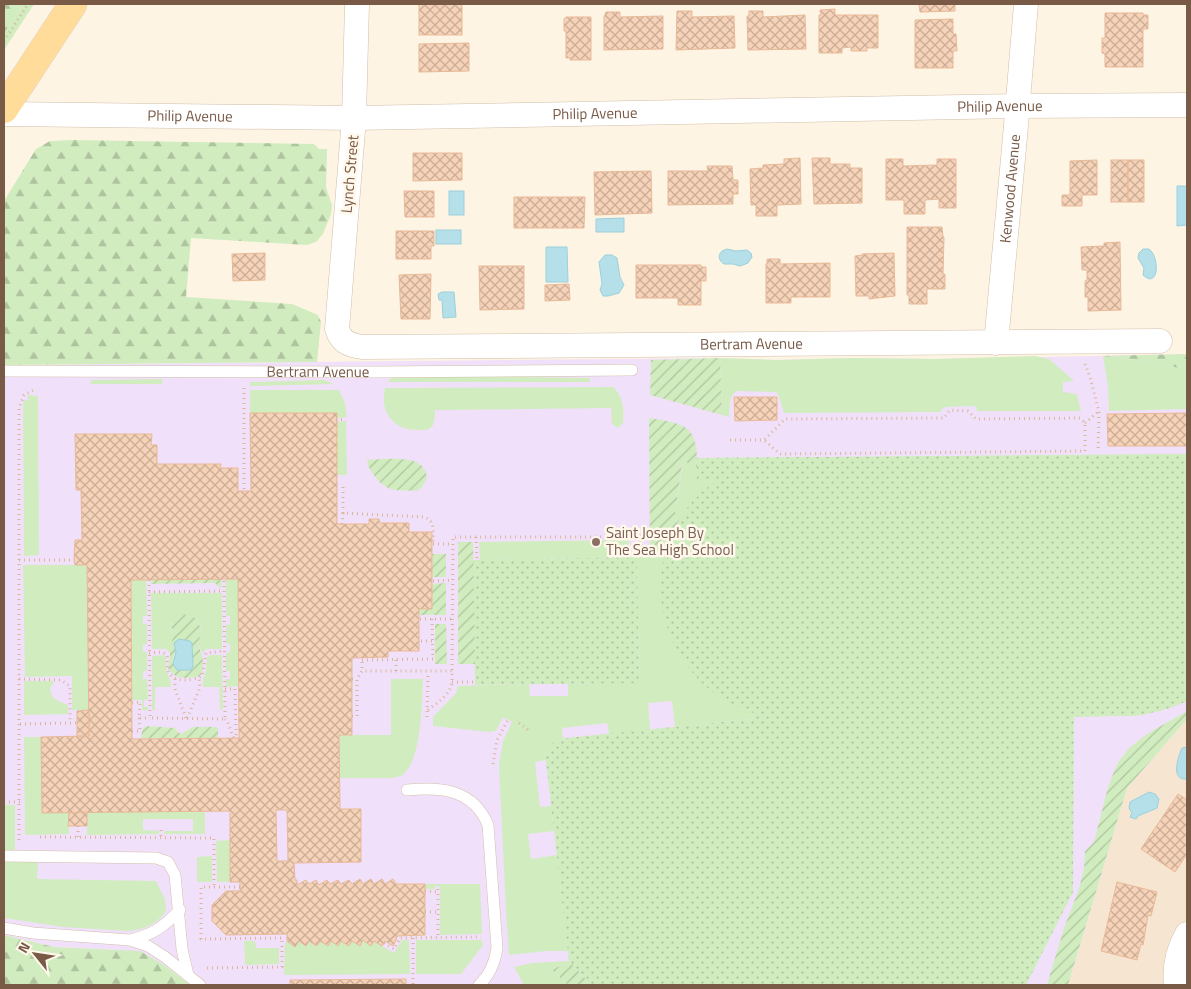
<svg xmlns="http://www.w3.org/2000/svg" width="1191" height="989" viewBox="0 0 1191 989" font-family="'Titillium Web',sans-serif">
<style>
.residential{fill:#f6e6d1}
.education{fill:#f1e0fa}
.grass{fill:#d1edc0}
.forest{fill:url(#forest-firs)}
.park{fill:url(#park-dots)}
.garden{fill:url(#garden-furrows);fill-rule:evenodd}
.water{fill:#b6e0e9;stroke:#9bd0dc}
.building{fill:url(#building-cross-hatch);stroke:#e9b997;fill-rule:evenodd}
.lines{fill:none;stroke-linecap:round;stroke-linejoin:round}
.service-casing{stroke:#d2beab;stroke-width:12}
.minor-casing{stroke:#d2beab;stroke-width:25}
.primary-casing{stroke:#dfd7d3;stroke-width:29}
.path{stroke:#dbb69b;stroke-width:3;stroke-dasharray:1 4;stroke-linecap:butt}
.service{stroke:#fff;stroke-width:11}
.minor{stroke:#fff;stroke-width:24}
.primary{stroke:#ffdc99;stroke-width:28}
.education-dot{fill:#8d6e63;stroke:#fff8eb;stroke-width:2}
.labels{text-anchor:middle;stroke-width:5;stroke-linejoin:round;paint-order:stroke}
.street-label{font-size:15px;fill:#785a47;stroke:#fff8eb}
.education-label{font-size:15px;fill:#785e54;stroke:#fff8eb;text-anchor:start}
</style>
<defs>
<pattern id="forest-firs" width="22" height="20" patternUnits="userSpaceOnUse" patternTransform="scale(1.25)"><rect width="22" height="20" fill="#d1edc0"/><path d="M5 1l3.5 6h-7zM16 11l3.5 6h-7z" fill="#aec39e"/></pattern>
<pattern id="park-dots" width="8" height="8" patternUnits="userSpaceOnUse" patternTransform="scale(1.25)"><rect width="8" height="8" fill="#d1edc0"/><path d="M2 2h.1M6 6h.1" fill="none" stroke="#aec39e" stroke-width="1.8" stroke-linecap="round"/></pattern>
<pattern id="garden-furrows" width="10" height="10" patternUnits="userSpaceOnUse" patternTransform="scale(1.25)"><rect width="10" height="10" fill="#d1edc0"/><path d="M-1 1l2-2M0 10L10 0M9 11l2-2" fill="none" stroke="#aec39e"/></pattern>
<pattern id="building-cross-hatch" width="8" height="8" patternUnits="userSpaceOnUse" patternTransform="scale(1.25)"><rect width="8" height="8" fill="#f5d2b8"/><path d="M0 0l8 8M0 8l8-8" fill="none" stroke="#cbad97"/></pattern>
</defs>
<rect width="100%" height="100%" fill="#fef4e3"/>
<path class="residential" d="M1187,719V985H1068L1127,788Z"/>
<path class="education" d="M1187,354V719L1127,788L1068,985H190L164,965L118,950L54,947L4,935V365L720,358L776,360L852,358L936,359Z"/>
<g class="grass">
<path d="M24,4H34L4,50V33Z"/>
<path d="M1035,356L1049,359L1072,379L1074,381L1063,382V392L1077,394L1081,411H977L976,407L973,406L946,407L942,409L941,412L784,413L779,397L776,392L738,391C728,394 730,408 729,417L722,415L720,358L776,360L852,358L936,359Z"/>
<path d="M1103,356L1158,363L1187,370V409L1109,411L1108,387Z"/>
<path d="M396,375L590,378V382H387Z"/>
<path d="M162,379V384H90L92,380Z"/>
<path d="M324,380L334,384L250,386V382Z"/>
<path d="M613,387C624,397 624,410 623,423L618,428L612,424L611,408L444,410H435C435,415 435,421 433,425C429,431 424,430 418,430C394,431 379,412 385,388Z"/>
<path d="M250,390H339L345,403L347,417L337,418L336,413H250Z"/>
<path d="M28,395L38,396L39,555L24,556L23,401L28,400Z"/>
<path d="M346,421L347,475H336L337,422Z"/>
<path d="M1187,454V701L1160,711L1134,716L788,718L754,713L752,719L675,727L672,701L648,703L650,730L609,734L607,723L562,728L563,739L556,740L545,753L546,760L535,762L540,807L551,806L554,831L528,834L531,859L557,855L568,951H547L509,955L506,911L499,765L503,741L512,722L503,717L496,731L489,732L433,726V717L456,693L458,686L529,684L530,696H568V684L639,682L637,557H664L668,544L681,516H677L675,513L683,463L688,462L695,465L697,458Z"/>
<path d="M629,540L628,557L480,560L479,542Z"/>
<path d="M23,565H87L89,710H72V676L25,677Z"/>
<path d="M226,579H238L239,686L226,687V679H230V671H226V653L230,652V644L226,643V625L230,624V616H226Z"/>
<path d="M131,580H146L147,616H143V624H147V644L143,645V652H147V671H143V679H147L148,699L144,700V707H148V710H142V700H132Z"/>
<path d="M151,593H222V649H207L205,650L203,654L198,644C201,634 203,627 196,619L171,622L173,635L171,654L166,649H152Z"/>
<path d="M164,655L166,658C164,673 170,673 171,687H155V710H152V656Z"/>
<path d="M210,655H222L223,709L220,710L219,687H203V680L206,670L207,657Z"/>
<path d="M391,679H423C422,701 422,763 401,776C400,776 394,778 393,778H340L339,735H391Z"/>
<path d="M24,681H55C43,694 56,701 68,705V714L24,715Z"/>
<path d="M24,737H41L42,813H69V834L25,835Z"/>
<rect x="4" y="805" width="11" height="45"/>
<path d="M87,812H205V834H164V831H193V819H143V830L159,831V834L87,835Z"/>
<path d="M230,840V882H217L216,841Z"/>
<path d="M212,856V882H197V857Z"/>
<path d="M4,860L36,862L38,864L37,879L156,881L165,899L166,911C157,925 142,930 127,931L63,927L4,918Z"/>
<path d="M425,884H480L482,934L440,935V887L435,886V889H425Z"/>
<path d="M363,940L371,945L374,941L394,953L402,940H409L410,974L284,975L285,944L287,941L295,947L299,941L306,946L309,941L316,946L320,941L327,946L331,941L338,945L341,941H352L360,946Z"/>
<path d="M416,940H482L483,945L461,974H416Z"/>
<path d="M244,941H255L256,948H279V964L245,965Z"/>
<path d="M569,961L559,967L550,968L568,985H524L514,967L532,963Z"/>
</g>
<g class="forest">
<path d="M4,4H24L4,33Z"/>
<path d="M71,140L314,144L319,149H327L326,187L332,205L331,214L323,234L316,242L307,245L191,238L186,297L292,304L318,315L321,322L317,362L4,365V201L36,149L50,141Z"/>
<path d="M1187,354V370L1158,363L1103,356Z"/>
<path d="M4,935L54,947L140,951L164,965L190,985H4Z"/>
</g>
<g class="park">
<path d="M1187,454V701L1170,708L1143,715L1074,717L1073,892L1026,985H591L569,961L545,753L556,739L752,719L754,713C651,681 626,543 716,481L697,480V458Z"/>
<path d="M637,557L639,683L475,685L473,560Z"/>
</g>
<g class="garden">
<path d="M720,358L722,415L650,395L651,360Z"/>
<path d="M649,418C687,424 698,426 697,467L692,464L685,462L682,465L675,513L679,516L682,515L672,532L665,551L650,552Z"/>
<path d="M367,460C386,460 425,452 427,478L422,487L417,491C400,490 388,493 376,478C371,471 368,468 367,460Z"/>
<path d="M458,542H473L475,664H458Z"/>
<rect x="432" y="554" width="14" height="23"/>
<path d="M222,579L221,589L215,583L151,584V580Z"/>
<path d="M446,583V615H419V609H432V584Z"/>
<path d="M182,614L193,616C202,625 202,632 198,644C201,655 207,664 200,676C188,679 174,680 168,668L173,635L171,622L177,615ZM185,640L190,641L192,647L193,666L188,669L177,670C170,657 175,650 185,640Z"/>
<path d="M435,624H446L447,664H435Z"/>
<path d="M1187,711V719L1127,788L1068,985H1047L1064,928L1079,889L1084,868L1085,851L1094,842L1108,787L1117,764L1129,748L1147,734Z"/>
<path d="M146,726L175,728L178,732L181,734L193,727H216L218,728V738H141L142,730Z"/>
<path d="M569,961L591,985H568L550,968L559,967Z"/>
</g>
<g class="water">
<path d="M1177,186H1187V225L1177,226Z"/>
<rect x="449" y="191" width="15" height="24"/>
<path d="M624,218V232H596V219Z"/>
<rect x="436" y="230" width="25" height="14"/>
<path d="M546,247H567L568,282H546Z"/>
<path d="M727,249L736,251L747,250L751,253L752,257L748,263L740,266L733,264H724C718,260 718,255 722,251Z"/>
<path d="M1143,249H1149C1160,257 1159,290 1143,275L1144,268L1138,258L1139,253Z"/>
<path d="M605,255H612L617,258L620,277L624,285L619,293L608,296H603L600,290L602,284L599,262Z"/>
<path d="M442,292H454L456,317L443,318L442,300H439L438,294Z"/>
<path d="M179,639L190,641L192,643L193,666L191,670H177L173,664L176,652L174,643Z"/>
<path d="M1187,747V779C1170,781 1178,757 1182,748Z"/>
<path d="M1149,792L1155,794L1159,799L1157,808L1138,816L1136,819L1130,817L1132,813L1129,808L1130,802Z"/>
</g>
<g class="building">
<rect x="419" y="4" width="43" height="31"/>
<path d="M919,4H955V11L920,12Z"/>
<path d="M835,9V15H878V48H867V51H851V47L842,48V53H819V15H821L820,10Z"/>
<path d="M677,11H692V17L734,16L735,48L676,50Z"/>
<path d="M749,11H763V17L805,15L806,49L748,50L747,16H749Z"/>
<path d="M606,12H620V17L663,16V49L604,50V17Z"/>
<path d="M1105,13H1143V15H1148V29H1143V67H1105V54L1102,53V38H1105Z"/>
<path d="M566,17H591V60H570V58H566V31H564V19Z"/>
<path d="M953,19V34H956L957,51H953V68H915V20Z"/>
<path d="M469,43V71L419,72V44Z"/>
<path d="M413,153H462V180L413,181Z"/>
<path d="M800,158L801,204L777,205V216H756V205H751L750,169L763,168V165L784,164V159Z"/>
<path d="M812,158H830V164H850V168H862V203L814,204Z"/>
<path d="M886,159H903V166L937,165V159H956V208H939V199L925,200V214H904V200H886Z"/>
<path d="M1097,160V195H1082V206H1062V195H1070V161Z"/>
<rect x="1111" y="160" width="17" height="42"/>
<rect x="1128" y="160" width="16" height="42"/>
<path d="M707,166H732L733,180H738V194H733V204L668,205V171H708Z"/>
<path d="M651,171L652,213L595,215L594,172Z"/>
<path d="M404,191H434V217H405Z"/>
<path d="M514,197H585L584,228H514Z"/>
<path d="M907,227H942L943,237H944L943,275L945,274V289H927V304H909V295H907Z"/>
<path d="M396,231H434V246H431V259H396Z"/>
<path d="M1120,242L1121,310L1088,311V297H1085V281L1087,280V270H1082L1081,247L1104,246V243Z"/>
<path d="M265,253V280L233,281L232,254Z"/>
<path d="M894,253L895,296L869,299V296H856L855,256L863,255L862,254Z"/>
<path d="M767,259H780V264L830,263V297H791V303H766V264H767Z"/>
<path d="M636,265H701V267H706V281H701V305H678V298H636Z"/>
<path d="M479,266H524V309L480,310Z"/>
<path d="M431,274L430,319H401L399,275Z"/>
<path d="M569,284L570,300L545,301V285Z"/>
<path d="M734,397H777V420L735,421Z"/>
<path d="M250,413H337V524H369V519H379L380,523H409V532H432V609H419V651H388V657L352,658V735H339L340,809H361V862L294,863L295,880H297V885L306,880L309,884L316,880L319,885L327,880L330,884L338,880L341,884L349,880L352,884L360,879L363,884L371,879L374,884L382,879L385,884L393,879L396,884H425V935L397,936L396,940L393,946L385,941L382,946L374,941L371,946L363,940L360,946L352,941L349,946L341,941L338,946L331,941L328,946L320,941L317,946L309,941L306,946L299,941L295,947L287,941V934L226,935L212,921V905L226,891H240V882H230V811L42,813L41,737L89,736L87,565H75L74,560L75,540H82L81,490H76L75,434H152L151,445H157V464H221L220,468H238V491H251ZM238,579L239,738L132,739L131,580ZM276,810H287L288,861H277Z"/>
<path d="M1187,413V446H1108L1107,414Z"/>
<path d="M89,710V736H77V711Z"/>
<path d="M1178,794L1187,800V854L1175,872L1141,849Z"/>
<path d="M87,812V826H68L69,813Z"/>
<path d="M1117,882L1157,892L1151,916L1148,915L1143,945L1141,944L1137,960L1101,951Z"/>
<path d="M406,979V985H290V980Z"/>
</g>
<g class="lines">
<defs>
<g id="service">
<path id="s1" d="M4,371L374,372L632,370"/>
<path d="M407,790C441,787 473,789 488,825L497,948C495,962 490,975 479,985"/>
<path d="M4,856L156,858L168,862L175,875L182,949L188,975"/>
<path d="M4,928L33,933L130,940L148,946L165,957L200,985"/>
<path d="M130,940C154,934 162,928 180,910"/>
</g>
<g id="minor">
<path id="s2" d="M357,4L354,118L337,329C341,342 349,345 362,347L1160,341"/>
<path id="s3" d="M4,114L354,118L1018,106L1187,105"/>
<path id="s4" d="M996,343L1015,137L1026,4"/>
<path d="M1176,985C1174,967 1178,950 1187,934"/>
</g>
<path id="primary" d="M4,109L73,4"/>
</defs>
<use href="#service" class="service-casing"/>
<use href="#minor" class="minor-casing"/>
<use href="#primary" class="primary-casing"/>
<g class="path">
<path d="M4,41L28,4"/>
<path d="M1085,364L1090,377L1099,412L1098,451"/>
<path d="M244,388V491"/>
<path d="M336,420L346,419"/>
<path d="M1085,423L1098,412"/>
<path d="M730,440H764L785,419L940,418H944L950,410L968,411L976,419L1080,418L1085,423V451L780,454L764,440"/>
<path d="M343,487V513L425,517C436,522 433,533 433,544"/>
<path d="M342,524L343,513"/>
<path d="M476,537L477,560"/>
<path d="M433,544H453"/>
<path d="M19,560H74"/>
<path d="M149,580L150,718L225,719L224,579"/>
<path d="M433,581L452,580"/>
<path d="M149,592L224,591"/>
<path d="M420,619H452"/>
<path d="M421,641H432"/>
<path d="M149,653L162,652L167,655C168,660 166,666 168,671C173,683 192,681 202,676L206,653L224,651"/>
<path d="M362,657V671"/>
<path d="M362,660L433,659L432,619"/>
<path d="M396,660V672"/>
<path d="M19,679L61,680L70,686V723"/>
<path d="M175,679V689L186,718"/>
<path d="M352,679H357"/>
<path d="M452,682H475"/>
<path d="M225,689H235L236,734L234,738C230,731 230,725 225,719"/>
<path d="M132,703L140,702L139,718H150"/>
<path d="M428,710C438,702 449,696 452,683L453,537H641V554H663"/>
<path d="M352,716H357V679L362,671H452"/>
<path d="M427,717L428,672"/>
<path d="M187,718L200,688L199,678"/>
<path d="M519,723L530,731"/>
<path d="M20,724L77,723"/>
<path d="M132,731H140L139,718"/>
<path d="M493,764L497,740L508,720"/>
<path d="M4,802H20"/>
<path d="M161,830V838"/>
<path d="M40,837L214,838V887"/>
<path d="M78,837V826"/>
<path d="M19,840V408L24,395L36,389"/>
<path d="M438,889V938"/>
<path d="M425,891L438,892"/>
<path d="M425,912H438"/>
<path d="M413,938V985"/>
<path d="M384,943L394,949L400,938L481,937"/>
<path d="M207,968L282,967V938L201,939V887H240"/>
</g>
<use href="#service" class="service"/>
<use href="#minor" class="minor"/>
<use href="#primary" class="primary"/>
</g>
<circle class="education-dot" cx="596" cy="542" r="5"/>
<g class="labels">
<g class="street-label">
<text dy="5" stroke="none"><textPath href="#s3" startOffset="996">Philip Avenue</textPath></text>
<text dy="5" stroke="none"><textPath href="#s3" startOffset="591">Philip Avenue</textPath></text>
<text dy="5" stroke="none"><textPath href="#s3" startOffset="186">Philip Avenue</textPath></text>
<text transform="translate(350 174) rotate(-85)" y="5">Lynch Street</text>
<text dy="5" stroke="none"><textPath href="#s4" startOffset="155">Kenwood Avenue</textPath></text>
<text dy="5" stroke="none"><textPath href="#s2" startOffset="748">Bertram Avenue</textPath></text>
<text dy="5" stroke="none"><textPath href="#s1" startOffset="314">Bertram Avenue</textPath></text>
</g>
<g class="education-label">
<text x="606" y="538">Saint Joseph By<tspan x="606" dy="17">The Sea High School</tspan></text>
</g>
</g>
<rect width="1191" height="989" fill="none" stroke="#785a47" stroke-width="10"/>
<g transform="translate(35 954) rotate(300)" stroke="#fff8eb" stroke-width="4" paint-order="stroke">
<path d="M0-4L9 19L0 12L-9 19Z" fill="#785a47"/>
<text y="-8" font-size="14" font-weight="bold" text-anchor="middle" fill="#785a47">N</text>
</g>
</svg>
